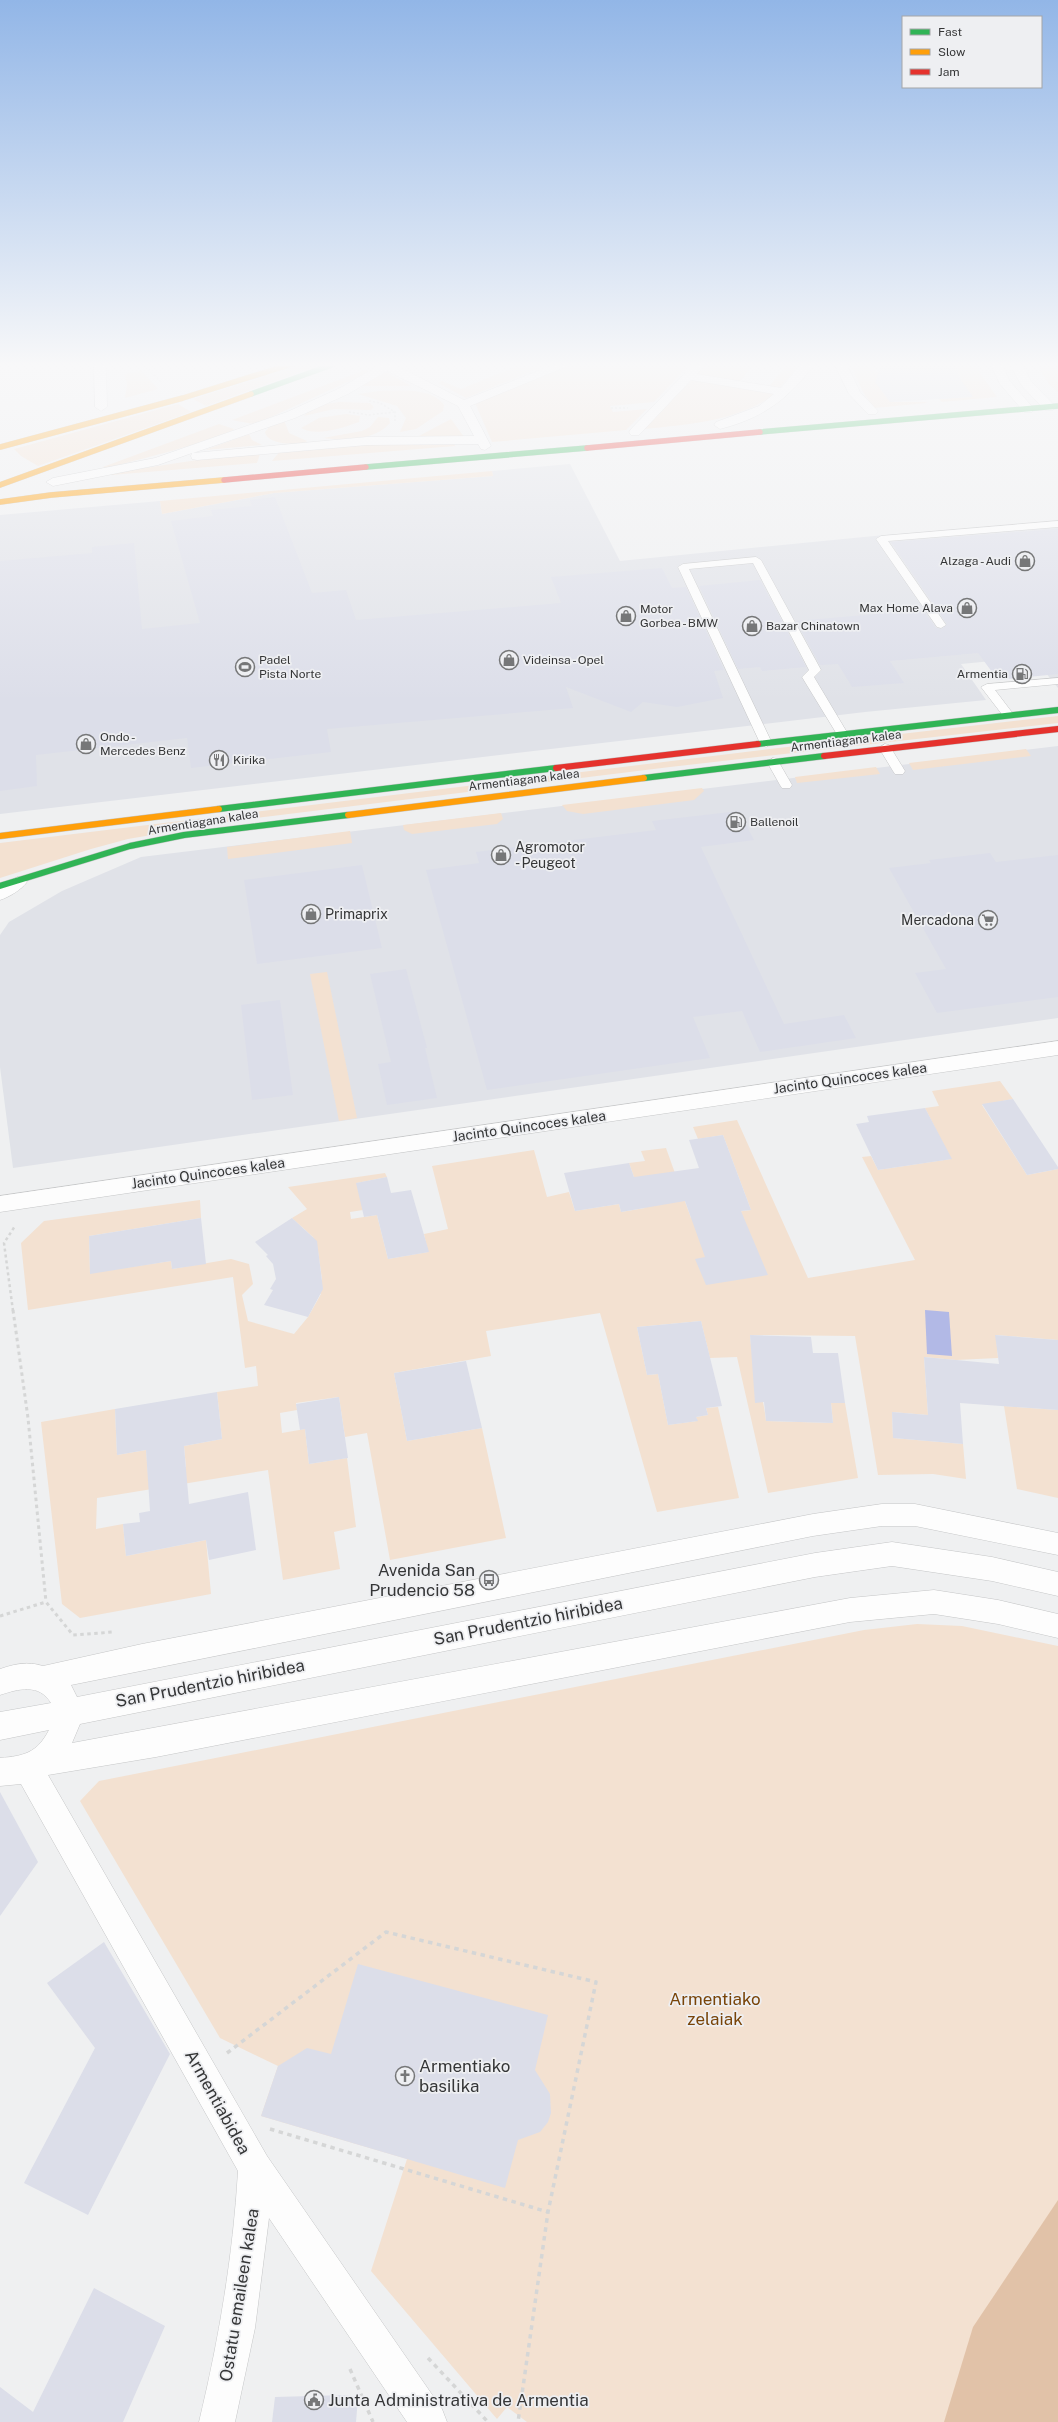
<svg xmlns="http://www.w3.org/2000/svg" width="1058" height="2422" viewBox="0 0 1058 2422" font-family="'Public Sans',sans-serif">
<style>
.built{fill:#e0e2e8}
.green{fill:#f3e1d1}
.forest{fill:#e1c2a8}
.water{fill:#b2b9e6}
.building{fill:#dcdee9}
.lines{fill:none;stroke-linecap:round;stroke-linejoin:round}
.lane-casing{stroke:#c5c6c7;stroke-width:1}
.street-casing{stroke:#c5c6c7;stroke-width:1}
.fast-far1-casing{stroke:#c5c6c7;stroke-width:6}
.fast-casing{stroke:#c5c6c7;stroke-width:7}
.slow-far1-casing{stroke:#c5c6c7;stroke-width:6}
.slow-casing{stroke:#c5c6c7;stroke-width:7}
.jam-far1-casing{stroke:#c5c6c7;stroke-width:6}
.jam-casing{stroke:#c5c6c7;stroke-width:7}
.path-far3{stroke:#d5d6d6;stroke-width:1.5;stroke-dasharray:2 2;stroke-linecap:butt}
.path-far2{stroke:#d5d6d6;stroke-width:2.5;stroke-dasharray:3 3;stroke-linecap:butt}
.path-far1{stroke:#d5d6d6;stroke-width:3;stroke-dasharray:3.5 3.5;stroke-linecap:butt}
.path{stroke:#d5d6d6;stroke-width:3.5;stroke-dasharray:4.5 4.5;stroke-linecap:butt}
.lane{fill:#fdfdfd;fill-rule:evenodd}
.street{fill:#fdfdfd;fill-rule:evenodd}
.fast-far1{stroke:#30b455;stroke-width:5.5}
.fast{stroke:#30b455;stroke-width:6}
.slow-far1{stroke:#ff9f0a;stroke-width:5.5}
.slow{stroke:#ff9f0a;stroke-width:6}
.jam-far1{stroke:#e5322d;stroke-width:5.5}
.jam{stroke:#e5322d;stroke-width:6}
.labels{text-anchor:middle;stroke-width:3.5;stroke-linejoin:round;paint-order:stroke}
.far-poi-label{font-size:12px;fill:#353637;stroke:#eeeff2;text-anchor:start}
.far-street-label{font-size:12px;fill:#353637;stroke:#eeeff2}
.poi-label{font-size:14px;fill:#353637;stroke:#eeeff2;text-anchor:start}
.street-label{font-size:14px;fill:#353637;stroke:#eeeff2}
.near-poi-label{font-size:17px;fill:#353637;stroke:#eeeff2;text-anchor:start}
.near-street-label{font-size:17px;fill:#353637;stroke:#eeeff2}
.near-park-label{font-size:17px;fill:#794408;stroke:#eeeff2}
</style>
<rect width="100%" height="100%" fill="#eff0f1"/>
<g class="built">
<path d="M570,464L620,561L874,536L1058,521V688L1033,657L961,664L986,700L865,712L0,814V515L160,501L162,514L274,493L493,476L492,471Z"/>
<path d="M1058,746V1018L13,1168L0,1067V935L9,922L62,891L141,857Z"/>
</g>
<g class="green">
<path d="M306,363H325L206,406L193,399Z"/>
<path d="M525,363H552L466,398L438,383L442,381L461,389Z"/>
<path d="M575,363H691L654,402L610,406L613,412L647,409L626,430L492,442L475,403Z"/>
<path d="M708,363H755L740,381L769,386L789,363H801L778,390L696,376Z"/>
<path d="M850,363H869L871,370L877,372L906,373L876,382L892,402H925L927,403L874,408L863,392Z"/>
<path d="M955,363H976L981,375L997,397L942,402L939,399L966,397L971,394L958,378L960,376Z"/>
<path d="M1036,363H1058V392L1049,384Z"/>
<path d="M365,370L369,372L269,418L253,424L232,420Z"/>
<path d="M141,371L158,389L125,398L127,385L125,374Z"/>
<path d="M386,372L411,386H360Z"/>
<path d="M693,379L777,393C737,421 692,424 644,429Z"/>
<path d="M379,391C398,391 431,387 444,405L443,411L416,429L400,432L406,418L397,406L358,394Z"/>
<path d="M339,402L370,403L374,407L371,410L334,409L304,416C312,405 326,404 339,402Z"/>
<path d="M178,404L191,412L38,466L21,456L14,449Z"/>
<path d="M346,414L360,416L359,422C342,428 317,437 301,428L319,418Z"/>
<path d="M378,417L389,418L390,423C374,441 345,441 323,438L362,431L370,427Z"/>
<path d="M451,419L464,437H417Z"/>
<path d="M284,420L289,433L307,441L304,444C293,444 268,445 265,432L273,422Z"/>
<path d="M219,424L234,429C226,438 123,464 105,468L103,467Z"/>
<path d="M249,434L252,440L262,445L205,450Z"/>
<path d="M454,443L455,446L272,461L281,450L349,445Z"/>
<path d="M260,454L257,463L111,475V473L224,456Z"/>
<path d="M492,471L493,476L274,493L162,514L160,501Z"/>
<path d="M1058,716V723L670,767L239,820L128,839L91,849L0,878V843L770,749Z"/>
<path d="M1026,749L1031,756L913,770L909,763Z"/>
<path d="M876,767L880,774L797,783L795,777Z"/>
<path d="M702,788L704,791L694,800L583,814L567,811L562,805Z"/>
<path d="M501,813L503,819L497,824L412,834L404,830L403,825Z"/>
<path d="M350,831L352,843L228,859L227,847Z"/>
<path d="M327,972L357,1118L339,1121L310,974Z"/>
<path d="M1000,1081L1013,1099L982,1105L1027,1175L1058,1169V1340L996,1335L998,1358L956,1360L924,1357L928,1415L892,1412L893,1438L963,1444L966,1479L933,1474L878,1475L855,1336L750,1335C752,1365 763,1392 766,1421L833,1423L831,1403H845L858,1478L768,1493L737,1357L710,1358L701,1321L637,1327L647,1375L658,1374L668,1425L697,1421L696,1417L708,1415L706,1408L718,1407L739,1498L657,1512L600,1313L486,1331L491,1356L394,1373L407,1441L482,1428L506,1538L390,1560L367,1433L345,1437L339,1397L296,1403L297,1410L280,1413L282,1433L305,1429L309,1464L347,1458L356,1527L334,1532L340,1569L283,1580L268,1470L97,1498L96,1529L123,1524L126,1556L206,1540L211,1594L80,1618L62,1604L41,1422L115,1409L117,1455L146,1450L148,1474L186,1467L184,1446L222,1439L217,1392L258,1386L256,1366L245,1368L233,1277L28,1310L21,1243L44,1221L200,1200L201,1218L89,1236L90,1273L171,1261L172,1269L231,1259L249,1264L253,1284L242,1295L248,1321L294,1334L308,1317L321,1294L315,1292L322,1279L318,1251L313,1237L292,1218L307,1209L288,1187L385,1173L387,1177L357,1183L363,1210L350,1212L351,1219L377,1215L388,1259L428,1252L424,1234L448,1229L432,1166L534,1150L547,1197L569,1192L575,1211L619,1204L621,1212L645,1208L629,1163L645,1161L641,1151L666,1148L691,1218L751,1210L723,1135L698,1139L693,1127L737,1120L808,1278L915,1260L862,1157L871,1156L878,1170L951,1159L925,1108L939,1106L932,1091Z"/>
<path d="M1004,1406L1058,1410V1498L1017,1489Z"/>
<path d="M917,1624L962,1626L1058,1646V2422H527L507,2407L497,2419L371,2271L407,2159L261,2116L278,2066L220,2038L80,1801L99,1781L864,1630Z"/>
</g>
<path class="forest" d="M1058,2200V2422H944L973,2327Z"/>
<path class="water" d="M925,1310L949,1312L952,1356L927,1354Z"/>
<g class="building">
<path d="M882,363H955L961,380L973,397L890,402L875,382Z"/>
<path d="M275,497L312,593L346,590L356,620L561,603L551,577L662,568L672,588L686,587L724,670L714,671L723,698L677,707L643,702L631,712L566,687L573,708L327,729L331,752L191,768L187,738L36,755L37,786L0,791V561L92,553V547L134,543L142,629L200,623L171,521L213,516L211,510L252,506L250,500Z"/>
<path d="M1058,529V674L998,680L978,653L890,661L904,683L852,687L838,664L820,665L796,621L923,610L936,628L942,629L947,624L891,542Z"/>
<path d="M760,580L772,602L806,667L762,671L760,667L738,669L699,586Z"/>
<path d="M739,811L754,840L701,847L784,1024L844,1015L856,1038L760,1052L742,1011L693,1017L710,1058L487,1090L426,870L479,863L476,852L656,830L652,821Z"/>
<path d="M990,853L996,862L1058,855V997L937,1013L915,973L946,969L889,868L931,863L929,860Z"/>
<path d="M362,865L382,948L257,964L244,880Z"/>
<path d="M406,969L427,1048H425L437,1098L387,1105L378,1064L391,1062L370,974Z"/>
<path d="M280,1000L293,1095L252,1100L241,1005Z"/>
<path d="M1013,1099L1058,1167V1169L1027,1175L982,1104Z"/>
<path d="M925,1108L952,1159L878,1170L856,1124L869,1122L867,1116Z"/>
<path d="M723,1135L751,1210L741,1211L768,1275L706,1285L695,1259L705,1257L685,1201L621,1212L619,1204L575,1211L564,1173L629,1163L634,1177L699,1168L689,1140Z"/>
<path d="M387,1177L391,1193L411,1190L429,1252L388,1259L377,1215L364,1217L356,1183Z"/>
<path d="M201,1218L206,1264L172,1269L171,1261L90,1274L89,1236Z"/>
<path d="M292,1218L317,1241L323,1289L308,1317L264,1305L273,1290L270,1289L276,1279L273,1264L266,1256L268,1255L255,1242Z"/>
<path d="M701,1321L722,1406L706,1408L708,1415L696,1417L698,1421L668,1425L658,1374L647,1375L637,1327Z"/>
<path d="M750,1335L811,1337L813,1353H838L845,1403H831L833,1423L766,1421L764,1402L755,1403Z"/>
<path d="M995,1335L1058,1340V1410L960,1403L963,1444L893,1438L892,1412L928,1415L924,1357L999,1364Z"/>
<path d="M466,1361L482,1428L407,1441L394,1373Z"/>
<path d="M217,1392L222,1439L184,1446L189,1504L248,1492L256,1550L209,1560L206,1540L126,1556L123,1524L140,1522L139,1513L150,1511L146,1450L117,1455L115,1409Z"/>
<path d="M339,1397L348,1458L309,1464L305,1429L300,1430L296,1404Z"/>
<path d="M0,1792L38,1862L0,1916Z"/>
<path d="M104,1942L170,2054L88,2215L24,2183L95,2048L47,1983Z"/>
<path d="M358,1964L548,2015L535,2070L550,2094L551,2113L548,2122L540,2132L518,2140L505,2188L261,2116L278,2066L307,2048L331,2054Z"/>
<path d="M94,2288L165,2326L123,2422H0V2387L33,2412Z"/>
<path d="M346,2395L358,2398L356,2422H272L275,2397Z"/>
</g>
<g class="lines">
<defs>
<g id="lane">
<path d="M1058,521V527L888,541L946,625L941,628L937,627L876,539L881,536Z"/>
<path d="M756,557L761,560L821,670L814,677L848,734L846,736H838L802,677L809,670L753,563L689,569L772,743L766,747L760,743L678,567L683,564Z"/>
<path d="M1058,678V684L995,690L1014,715L1008,718L1004,717L981,687L987,684Z"/>
<path d="M885,744L889,745L905,771L903,774H895L893,771L879,748Z"/>
<path d="M773,758L777,759L792,785L790,788H782L780,785L767,762Z"/>
</g>
<g id="street">
<path d="M94,363H106L107,407L101,411L95,407Z"/>
<path d="M375,363H391L464,400L558,363H575L470,406L491,446L485,450L481,449L478,444L367,445L197,460L192,459L191,456L192,453L158,465L53,486L46,482L53,478L155,458L287,412L340,388L378,366ZM387,371L458,406L474,436L367,437L193,453L295,418L348,394Z"/>
<path d="M701,363L704,366L697,374L781,388L802,363H815C789,399 763,418 720,429L714,425L716,422L759,406L774,394L691,380L639,435H631L629,432L631,429L694,364Z"/>
<path d="M834,363H846L860,392L878,411L876,414H868L849,394Z"/>
<path d="M990,363H1002L1009,380L1034,409L1032,412H1024L1000,384Z"/>
<path d="M1009,363H1021L1031,381L1053,404L1055,407L1053,410H1045L1022,386Z"/>
<path d="M18,877L24,878L27,882C21,890 9,897 0,900V886Z"/>
<path d="M1058,1041V1055L0,1212V1196Z"/>
<path d="M882,1504H915L1058,1533V1555L915,1526H882L813,1536L71,1685L77,1697L815,1553L892,1542L992,1557L1058,1572V1596L992,1581L892,1566L815,1577L80,1724L72,1743L850,1598L934,1590L998,1600L1058,1614V1638L998,1624L934,1614L850,1622L156,1757L48,1775L267,2156L442,2409L447,2422H407L269,2218L255,2328L235,2422H199C219,2339 233,2256 238,2171L21,1784L0,1786V1758C24,1756 37,1753 49,1730L0,1740V1712L51,1703C39,1683 18,1689 0,1695V1669C15,1664 27,1661 43,1666L142,1644L813,1514Z"/>
</g>
<g id="fast-far1">
<path d="M251,394L337,363"/>
<path d="M760,432L1058,406"/>
<path d="M366,467L587,448"/>
</g>
<g id="fast">
<path d="M758,744L1058,710"/>
<path d="M644,778L824,756"/>
<path d="M219,809L556,768"/>
<path d="M0,886L130,846L184,835L348,815"/>
</g>
<g id="slow-far1">
<path d="M0,447L183,398L295,363"/>
<path d="M0,485L251,394"/>
<path d="M0,502L51,495L224,480"/>
</g>
<g id="slow">
<path d="M348,815L644,778"/>
<path d="M0,836L219,809"/>
</g>
<g id="jam-far1">
<path d="M587,448L760,432"/>
<path d="M224,480L366,467"/>
</g>
<g id="jam">
<path d="M824,756L1058,729"/>
<path d="M556,768L758,744"/>
</g>
</defs>
<use href="#lane" class="lane-casing"/>
<use href="#street" class="street-casing"/>
<use href="#fast-far1" class="fast-far1-casing"/>
<use href="#fast" class="fast-casing"/>
<use href="#slow-far1" class="slow-far1-casing"/>
<use href="#slow" class="slow-casing"/>
<use href="#jam-far1" class="jam-far1-casing"/>
<use href="#jam" class="jam-casing"/>
<g class="path-far3">
<path d="M143,363L162,383"/>
<path d="M369,401L380,403L395,412V421"/>
<path d="M611,408H628"/>
<path d="M349,412L369,415L394,412"/>
</g>
<path class="path-far2" d="M13,1311L4,1243L15,1226"/>
<g class="path-far1">
<path d="M13,1310L28,1418L46,1602"/>
<path d="M0,1616L46,1602L73,1635L113,1632"/>
</g>
<g class="path">
<path d="M227,2053L386,1932L596,1982L548,2212L518,2422"/>
<path d="M270,2129L548,2212"/>
<path d="M428,2358L488,2422"/>
<path d="M350,2369L373,2422"/>
</g>
<use href="#lane" class="lane"/>
<use href="#street" class="street"/>
<use href="#fast-far1" class="fast-far1"/>
<use href="#fast" class="fast"/>
<use href="#slow-far1" class="slow-far1"/>
<use href="#slow" class="slow"/>
<use href="#jam-far1" class="jam-far1"/>
<use href="#jam" class="jam"/>
</g>
<linearGradient id="sky" x2="0" y2="1"><stop stop-color="#92b6e7"/><stop offset="0.52" stop-color="#f8f8f9"/><stop offset="1" stop-color="#f8f8f9" stop-opacity="0"/></linearGradient>
<rect width="1058" height="702" fill="url(#sky)"/>
<defs>
<symbol id="shop-ring" viewBox="-11 -11 22 22"><circle r="9.5" fill="#eeeff2" stroke="#767778" stroke-width="1.5"/><path d="M-5-2.5h2.3a2.7 3.5 0 0 1 5.4 0H5L5.5 6h-11ZM-1.5-2.5h3a1.5 2.3 0 0 0-3 0Z" fill="#767778"/></symbol>
<symbol id="stadium-ring" viewBox="-11 -11 22 22"><circle r="9.5" fill="#eeeff2" stroke="#767778" stroke-width="1.5"/><path d="M0-5a6.5 5 0 1 0 0 10a6.5 5 0 1 0 0-10ZM-3.5-1.8h7v3.6h-7Z" fill="#767778"/></symbol>
<symbol id="fuel-ring" viewBox="-11 -11 22 22"><circle r="9.5" fill="#eeeff2" stroke="#767778" stroke-width="1.5"/><path d="M-5.5-6h7V0h2V4h1.3V-2.5L3-4.5l.8-.8L6-3V5H2.5V1h-1V6h-7ZM-4.2-4.7v3.2H.2V-4.7Z" fill="#767778"/></symbol>
<symbol id="restaurant-ring" viewBox="-11 -11 22 22"><circle r="9.5" fill="#eeeff2" stroke="#767778" stroke-width="1.5"/><path d="M-5-6h1v4h1v-4h1v4h1v-4h1v5L-1.5 .5V6h-2V.5L-5-1ZM5-6V6H3V1.5H1.5Q1.5-4 5-6Z" fill="#767778"/></symbol>
<symbol id="supermarket-ring" viewBox="-11 -11 22 22"><circle r="9.5" fill="#eeeff2" stroke="#767778" stroke-width="1.5"/><path d="M-6-5.5h2.5l.6 2H6L4.5 2H-2.5L-4.4-4H-6ZM-1.5 3.2a1.3 1.3 0 1 0 .1 0ZM3 3.2a1.3 1.3 0 1 0 .1 0Z" fill="#767778"/></symbol>
<symbol id="bus-ring" viewBox="-11 -11 22 22"><circle r="9.5" fill="#eeeff2" stroke="#767778" stroke-width="1.5"/><path d="M-5-6H5V4H4V6H2V4H-2V6H-4V4H-5ZM-3.5-4V0h7V-4ZM-3.5 1.2v1.5H-2V1.2ZM2 1.2v1.5H3.5V1.2Z" fill="#767778"/></symbol>
<symbol id="church-ring" viewBox="-11 -11 22 22"><circle r="9.5" fill="#eeeff2" stroke="#767778" stroke-width="1.5"/><path d="M-1.2-6h2.4v3.5h3.3v2.4h-3.3V6h-2.4V-.1h-3.3v-2.4h3.3Z" fill="#767778"/></symbol>
<symbol id="civic-ring" viewBox="-11 -11 22 22"><circle r="9.5" fill="#eeeff2" stroke="#767778" stroke-width="1.5"/><path d="M-.6-6.5H3V-4.5H.6V-3L4-1V1h2V6H-6V1h2V-1L-.6-3ZM-1.2 2.5V6h2.4V2.5Z" fill="#767778"/></symbol>
</defs>
<g fill-rule="evenodd">
<use href="#shop-ring" x="1014" y="550" width="22" height="22"/>
<use href="#shop-ring" x="956" y="597" width="22" height="22"/>
<use href="#shop-ring" x="615" y="605" width="22" height="22"/>
<use href="#shop-ring" x="741" y="615" width="22" height="22"/>
<use href="#shop-ring" x="498" y="649" width="22" height="22"/>
<use href="#stadium-ring" x="234" y="656" width="22" height="22"/>
<use href="#fuel-ring" x="1011" y="663" width="22" height="22"/>
<use href="#shop-ring" x="75" y="733" width="22" height="22"/>
<use href="#restaurant-ring" x="208" y="749" width="22" height="22"/>
<use href="#fuel-ring" x="725" y="811" width="22" height="22"/>
<use href="#shop-ring" x="490" y="844" width="22" height="22"/>
<use href="#shop-ring" x="300" y="903" width="22" height="22"/>
<use href="#supermarket-ring" x="977" y="909" width="22" height="22"/>
<use href="#bus-ring" x="478" y="1569" width="22" height="22"/>
<use href="#church-ring" x="394" y="2065" width="22" height="22"/>
<use href="#civic-ring" x="303" y="2389" width="22" height="22"/>
</g>
<g class="labels">
<g class="far-poi-label">
<text x="1011" y="565" text-anchor="end">Alzaga - Audi</text>
<text x="953" y="612" text-anchor="end">Max Home Alava</text>
<text x="640" y="613">Motor<tspan x="640" dy="14">Gorbea - BMW</tspan></text>
<text x="766" y="630">Bazar Chinatown</text>
<text x="259" y="664">Padel<tspan x="259" dy="14">Pista Norte</tspan></text>
<text x="523" y="664">Videinsa - Opel</text>
<text x="1008" y="678" text-anchor="end">Armentia</text>
<text x="100" y="741">Ondo -<tspan x="100" dy="14">Mercedes Benz</tspan></text>
<text x="233" y="764">Kirika</text>
<text x="750" y="826">Ballenoil</text>
</g>
<g class="far-street-label">
<text transform="translate(846 741) rotate(-7)" y="4">Armentiagana kalea</text>
<text transform="translate(524 780) rotate(-7)" y="4">Armentiagana kalea</text>
<text transform="translate(203 822) rotate(-9)" y="4">Armentiagana kalea</text>
</g>
<g class="poi-label">
<text x="515" y="852">Agromotor<tspan x="515" dy="16">- Peugeot</tspan></text>
<text x="325" y="919">Primaprix</text>
<text x="974" y="925" text-anchor="end">Mercadona</text>
</g>
<g class="street-label">
<text transform="translate(850 1078) rotate(-8)" y="5">Jacinto Quincoces kalea</text>
<text transform="translate(529 1126) rotate(-8)" y="5">Jacinto Quincoces kalea</text>
<text transform="translate(208 1173) rotate(-8)" y="5">Jacinto Quincoces kalea</text>
</g>
<g class="near-poi-label">
<text x="475" y="1576" text-anchor="end">Avenida San<tspan x="475" dy="20">Prudencio 58</tspan></text>
<text x="419" y="2072">Armentiako<tspan x="419" dy="20">basilika</tspan></text>
<text x="328" y="2406">Junta Administrativa de Armentia</text>
</g>
<g class="near-street-label">
<text transform="translate(528 1621) rotate(-11)" y="6">San Prudentzio hiribidea</text>
<text transform="translate(210 1683) rotate(-11)" y="6">San Prudentzio hiribidea</text>
<text transform="translate(218 2102) rotate(61)" y="6">Armentiabidea</text>
<text transform="translate(239 2295) rotate(-81)" y="6">Ostatu emaileen kalea</text>
</g>
<g class="near-park-label">
<text x="715" y="2005">Armentiako<tspan x="715" dy="20">zelaiak</tspan></text>
</g>
</g>
<rect x="902" y="16" width="140" height="72" fill="#eeeff2" stroke="#a4a5a7"/>
<rect x="910" y="29" width="20" height="6" fill="#30b455" stroke="#a4a5a7"/>
<text x="938" y="36" font-size="12" fill="#353637">Fast</text>
<rect x="910" y="49" width="20" height="6" fill="#ff9f0a" stroke="#a4a5a7"/>
<text x="938" y="56" font-size="12" fill="#353637">Slow</text>
<rect x="910" y="69" width="20" height="6" fill="#e5322d" stroke="#a4a5a7"/>
<text x="938" y="76" font-size="12" fill="#353637">Jam</text>
</svg>
